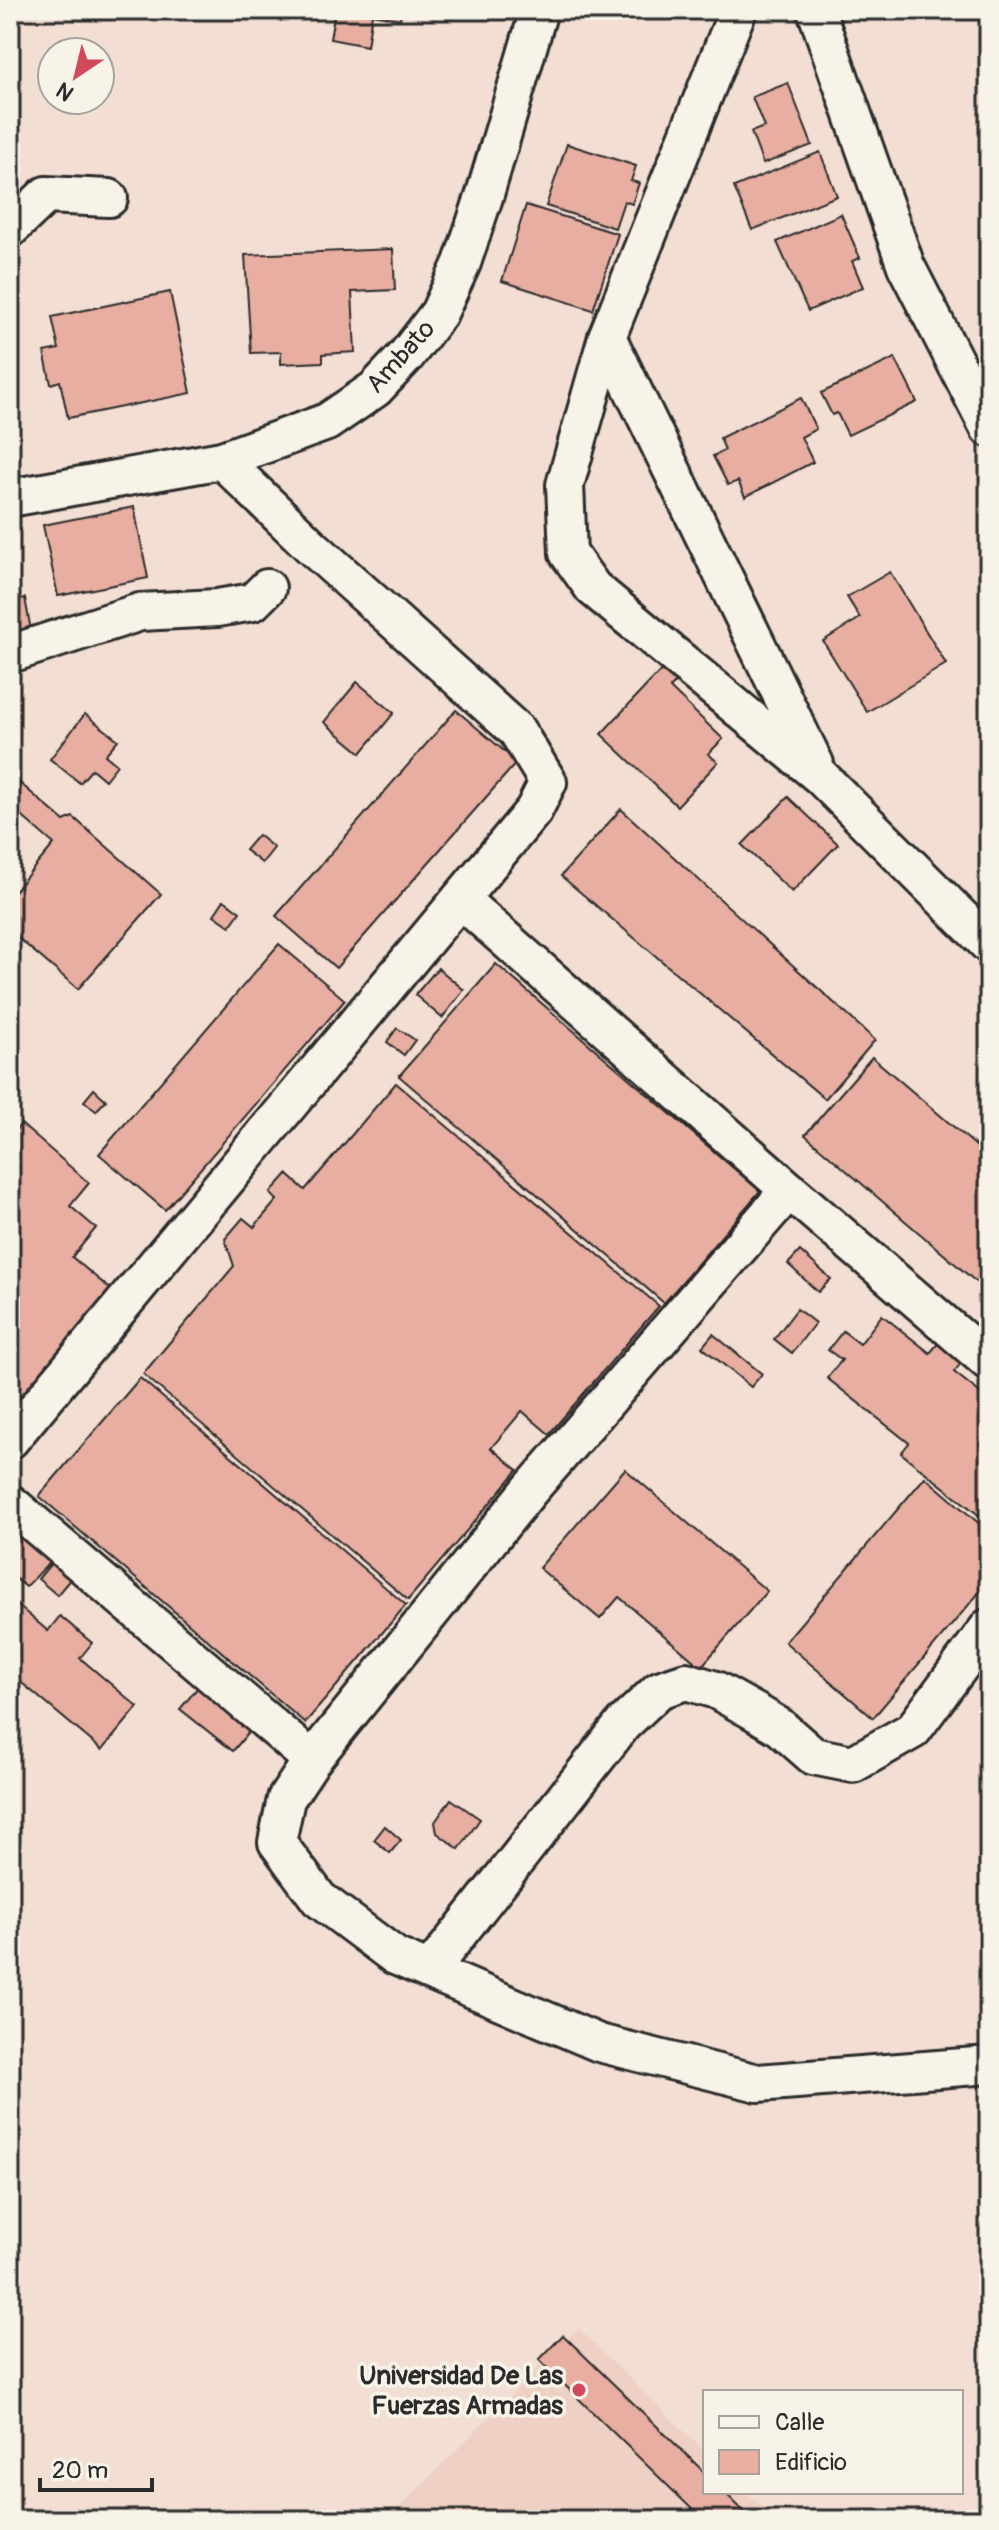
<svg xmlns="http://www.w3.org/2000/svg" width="999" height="2530" viewBox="0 0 999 2530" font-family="Pangolin,sans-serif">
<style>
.built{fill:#efd0c4}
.building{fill:#e7aea1;stroke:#2b2b2b;stroke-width:2}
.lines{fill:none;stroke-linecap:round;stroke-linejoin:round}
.minor-casing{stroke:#2b2b2b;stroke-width:42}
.minor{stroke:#f7f3e8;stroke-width:36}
.poi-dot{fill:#d1495b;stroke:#f7f3e8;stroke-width:3}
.labels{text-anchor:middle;stroke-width:7;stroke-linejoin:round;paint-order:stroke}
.street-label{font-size:26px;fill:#2b2b2b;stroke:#f7f3e8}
.poi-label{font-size:26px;font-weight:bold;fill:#2b2b2b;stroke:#f7f3e8;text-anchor:end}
</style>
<rect width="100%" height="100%" fill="#f2ded3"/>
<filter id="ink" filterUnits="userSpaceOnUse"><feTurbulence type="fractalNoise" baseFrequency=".0125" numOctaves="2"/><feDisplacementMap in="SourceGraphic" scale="16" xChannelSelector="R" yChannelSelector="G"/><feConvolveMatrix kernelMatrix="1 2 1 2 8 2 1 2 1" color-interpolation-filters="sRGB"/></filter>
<g filter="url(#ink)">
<path class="built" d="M578,2328L705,2452V2492H747L775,2520H387Z"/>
<g class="building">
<path d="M331,10H402L400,19L372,14L367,46L330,39L335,11Z"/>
<path d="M788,83L812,145L763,164L751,132L764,127L752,97Z"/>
<path d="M567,144L636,166L631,181L639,183L632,204L624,201L615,228L546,206Z"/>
<path d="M820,152L837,196L752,230L734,187Z"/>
<path d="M526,205L618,234L593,310L502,281Z"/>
<path d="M841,214L860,258L852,261L863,287L808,311L777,242Z"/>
<path d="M393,249L395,290L352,292L355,352L323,354V362L281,364V352L251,353L245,255Z"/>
<path d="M170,292L191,393L68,418L60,381L51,384L44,352L59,349L52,317Z"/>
<path d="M895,358L917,402L848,435L837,413L832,415L821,393Z"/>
<path d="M801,398L816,429L801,437L813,462L745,497L738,481L728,485L713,456L725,450L720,438Z"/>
<path d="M134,507L148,578L58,596L43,525Z"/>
<path d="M890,572L946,664L867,712L823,641L860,618L847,597Z"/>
<path d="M25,598L32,636L10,640V601Z"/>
<path d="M669,662L683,675L670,688L723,739L708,754L718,762L677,806L601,734Z"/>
<path d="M357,682L394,713L361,753L324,722Z"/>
<path d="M456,710L517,762L336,968L276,916Z"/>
<path d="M85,714L118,740L105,755L117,765L105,780L92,769L80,783L50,759Z"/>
<path d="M13,777L64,821L73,817L161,894L78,989L10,931V896L54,844L10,806V780Z"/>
<path d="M788,797L838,844L792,892L742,845Z"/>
<path d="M621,809L875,1040L825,1099L561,876Z"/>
<path d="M258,835L274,848L262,863L245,850Z"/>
<path d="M224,900L240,912L230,926L214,915Z"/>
<path d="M279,944L345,1000L165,1210L99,1154Z"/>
<path d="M496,964L760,1191L664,1303L399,1076Z"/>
<path d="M438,968L464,990L442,1018L415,995Z"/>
<path d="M397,1028L415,1040L404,1055L387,1042Z"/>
<path d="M872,1057L989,1157V1293L805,1135Z"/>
<path d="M396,1083L659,1306L549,1434L522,1411L491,1448L518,1470L408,1600L143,1374L234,1266L225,1239L243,1218L254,1227L277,1200L270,1193L287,1174L305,1190Z"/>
<path d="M94,1089L106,1100L96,1111L84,1101Z"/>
<path d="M21,1124L89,1183L70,1206L96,1228L72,1257L116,1294L24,1401L10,1388V1137Z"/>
<path d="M800,1251L831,1279L818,1292L788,1264Z"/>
<path d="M797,1309L815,1323L792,1353L774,1339Z"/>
<path d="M882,1315L930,1353L946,1334L970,1352L954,1372L989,1400V1505L980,1516L901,1453L909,1443L827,1378L842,1360L828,1350L843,1331L860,1344Z"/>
<path d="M713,1334L762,1374L751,1387L702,1347Z"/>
<path d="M140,1378L406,1605L305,1723L39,1496Z"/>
<path d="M625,1469L767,1591L701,1667L619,1597L600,1619L539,1568Z"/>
<path d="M925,1477L989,1532V1581L873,1718L785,1642Z"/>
<path d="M10,1524L51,1561L26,1587L10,1574Z"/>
<path d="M53,1561L72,1577L57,1595L38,1579Z"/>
<path d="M10,1599L48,1631L60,1616L92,1643L80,1658L138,1707L102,1750L10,1673Z"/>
<path d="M199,1686L252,1728L233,1751L180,1709Z"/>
<path d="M451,1799L480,1819L459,1849L437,1833L435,1822Z"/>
<path d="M385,1826L401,1840L390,1853L374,1840Z"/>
<path d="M563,2335L705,2473V2492H724L753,2520H703L539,2360Z"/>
</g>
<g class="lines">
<defs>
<g id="minor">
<path d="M738,10L607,337L565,485L568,553L593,588L821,777L989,945"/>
<path d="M816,10L906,266L989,428"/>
<path d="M10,229L46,195L109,198"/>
<path d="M607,337L815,764"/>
<path d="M222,460L311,546L517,731L548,782L534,810L460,899L789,1190L989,1362"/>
<path d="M10,498L222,460L327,422L375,389L406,356L439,313L462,263L485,194L539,10"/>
<path d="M10,654L140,612L217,608L253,602L267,588"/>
<path d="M789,1190L529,1491L312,1760L286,1799L277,1842L319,1899L395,1956L599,2043L758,2083L989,2065"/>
<path d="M10,1440L460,899"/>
<path d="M10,1503L312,1760"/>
<path d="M430,1970L623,1724L659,1690L686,1681L716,1690L757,1713L780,1727L813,1756L853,1764L913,1730L989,1627"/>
</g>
</defs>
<use href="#minor" class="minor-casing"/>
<use href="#minor" class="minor"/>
</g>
</g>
<circle class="poi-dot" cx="579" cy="2390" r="8"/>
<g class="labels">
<g class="street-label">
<text transform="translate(400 356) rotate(-48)" y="9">Ambato</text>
</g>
<g class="poi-label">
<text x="563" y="2384">Universidad De Las<tspan x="563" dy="30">Fuerzas Armadas</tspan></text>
</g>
</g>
<rect width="999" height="2530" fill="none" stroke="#f7f3e8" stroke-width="40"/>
<rect x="20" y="20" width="959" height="2490" fill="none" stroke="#2b2b2b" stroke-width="3" filter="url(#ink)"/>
<rect x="703" y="2390" width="260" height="104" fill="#f7f3e8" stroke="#a5a39c" stroke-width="2"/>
<rect x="719" y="2416" width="40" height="12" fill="#f7f3e8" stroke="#a5a39c" stroke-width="2"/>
<text x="775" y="2430" font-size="24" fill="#2b2b2b">Calle</text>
<rect x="719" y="2450" width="40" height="24" fill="#e7aea1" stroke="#a5a39c" stroke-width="2"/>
<text x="775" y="2470" font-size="24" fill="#2b2b2b">Edificio</text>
<g transform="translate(76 76) rotate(215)"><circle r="38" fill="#f7f3e8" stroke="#a5a39c" stroke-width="2"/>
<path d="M0-6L14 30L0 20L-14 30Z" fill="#d1495b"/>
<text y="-12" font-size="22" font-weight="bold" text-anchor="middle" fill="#2b2b2b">N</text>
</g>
<path d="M40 2478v12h112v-12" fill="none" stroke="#2b2b2b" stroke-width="4"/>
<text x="52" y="2478" font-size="24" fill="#2b2b2b" stroke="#f7f3e8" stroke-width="6" paint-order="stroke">20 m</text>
</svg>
